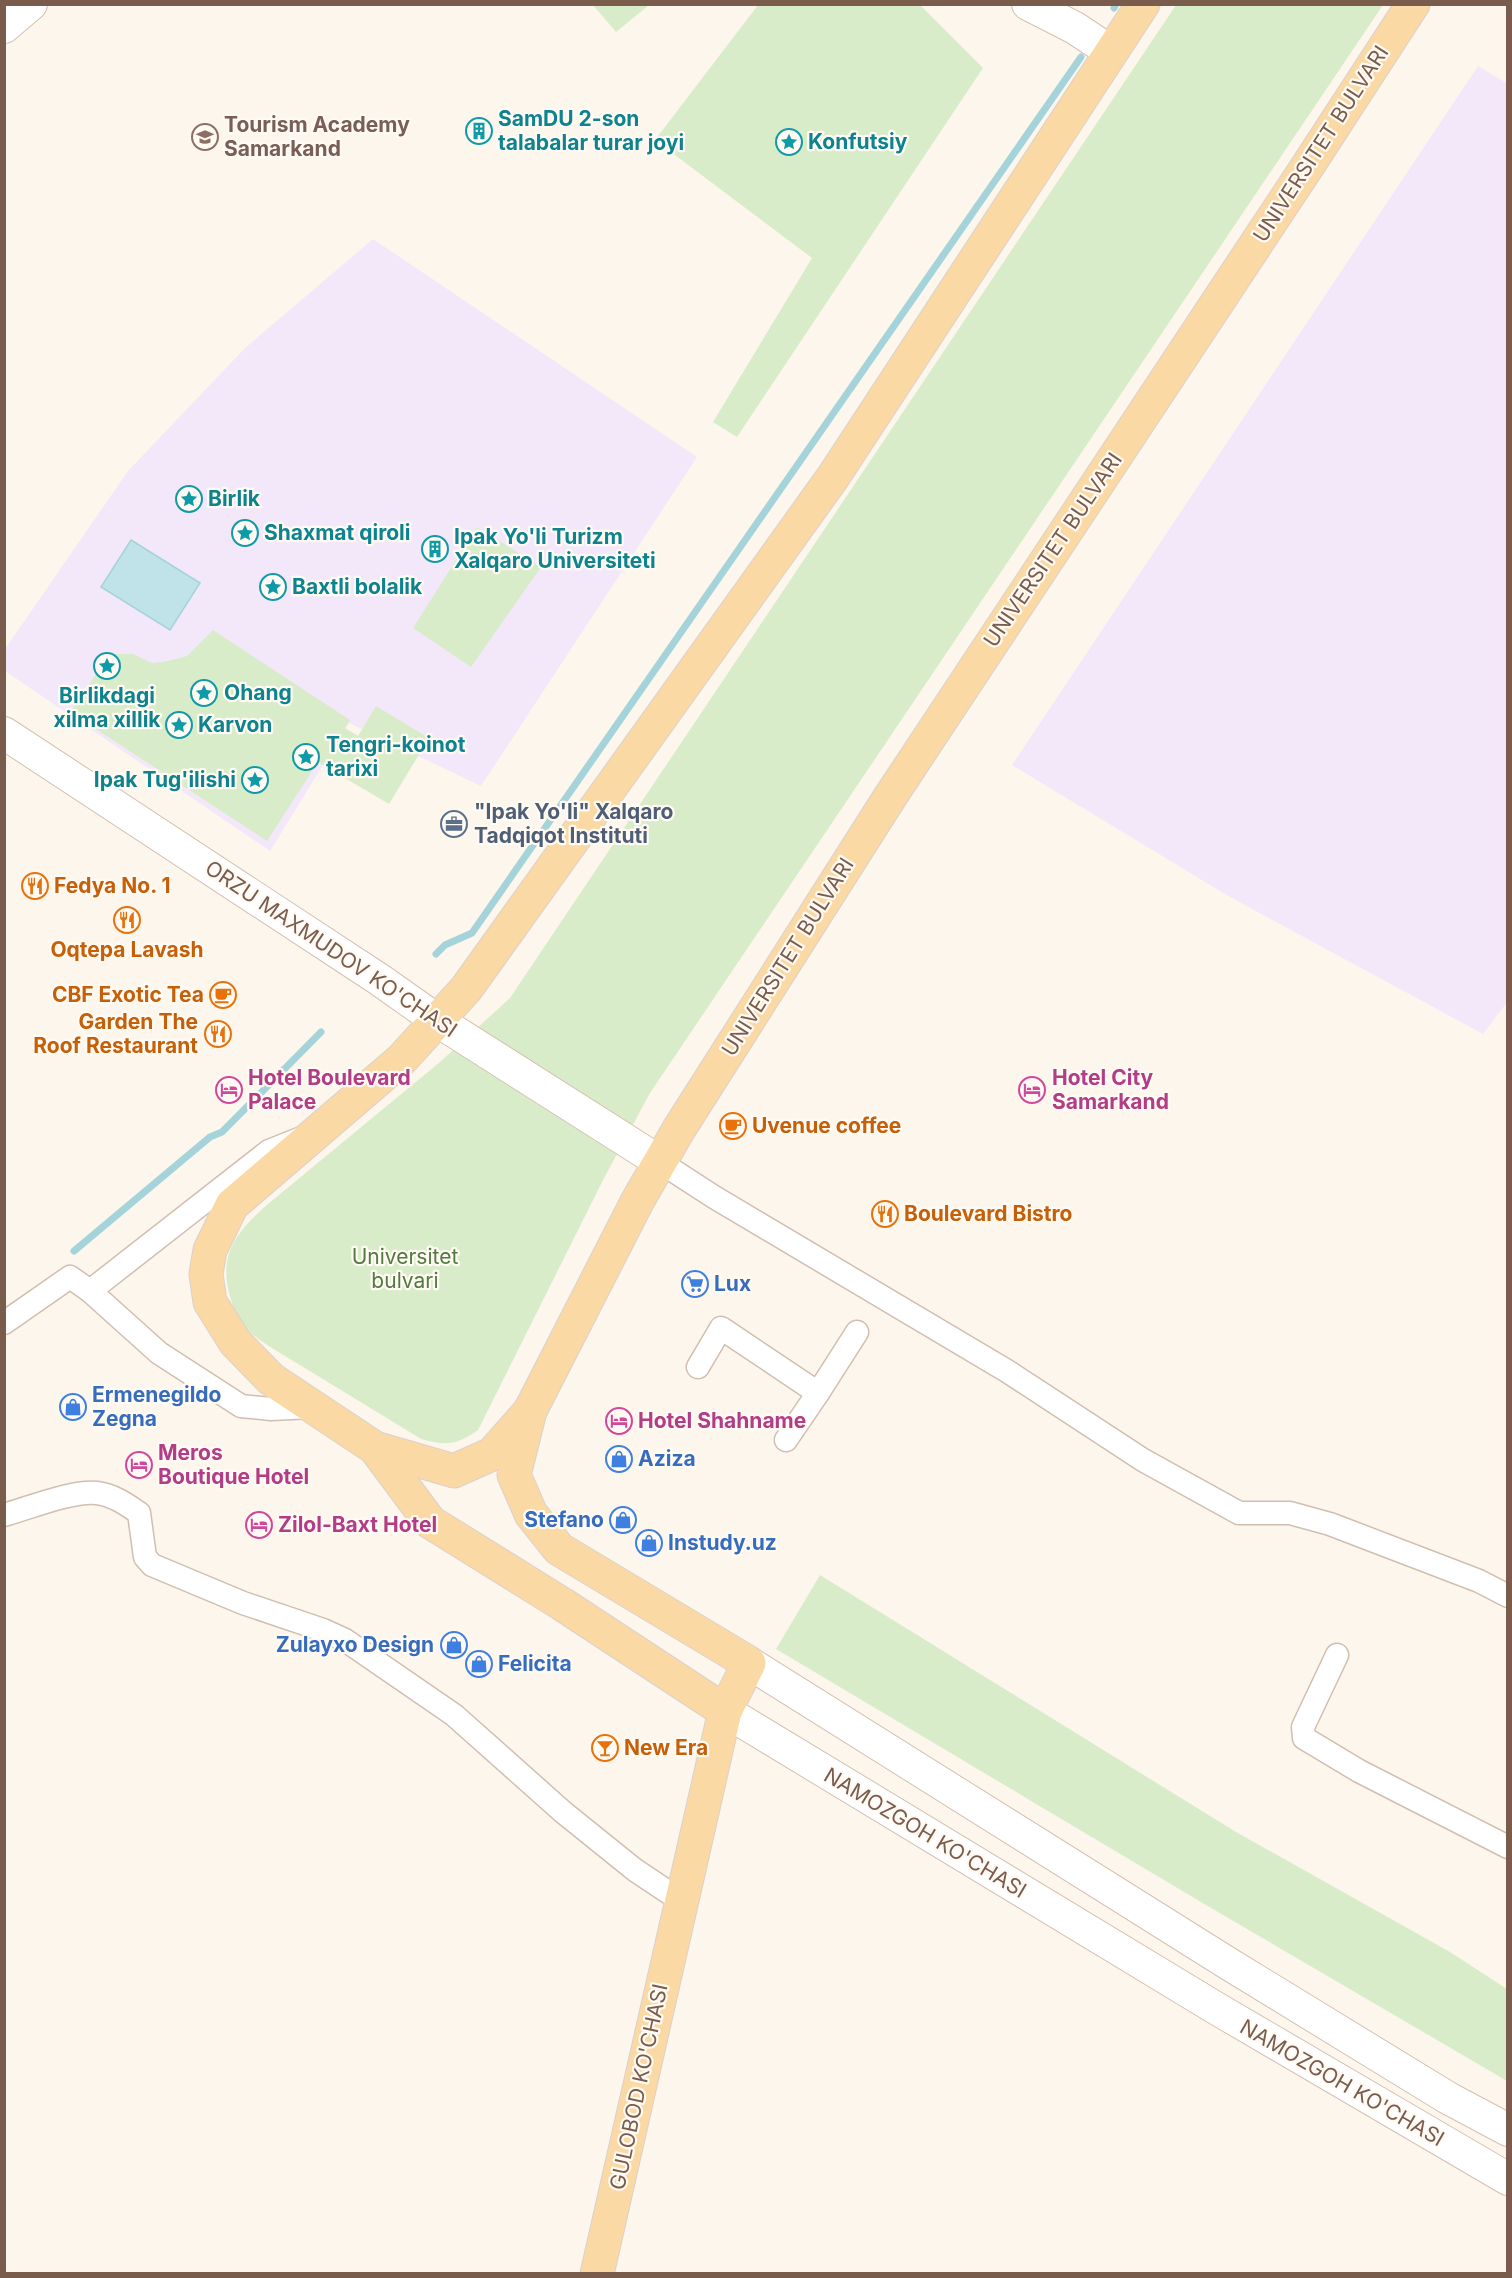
<svg xmlns="http://www.w3.org/2000/svg" width="1512" height="2278" font-family="Inter,sans-serif">
	<style>
		.education { fill: #f3e8fa }
		.green { fill: #d8ecc9 }
		.water { fill: #bfe3e8; stroke: #a5d3da; stroke-width: 1.5 }
		.lines { fill: none; stroke-linecap: round; stroke-linejoin: round }
		.stream { stroke: #a5d3da; stroke-width: 7 }
		.street-casing { stroke: #d1beb0; stroke-width: 25 }
		.secondary-casing { stroke: #d6c0b0; stroke-width: 34 }
		.primary-casing { stroke: #dad1cd; stroke-width: 35 }
		.street { stroke: #fff; stroke-width: 22 }
		.secondary { stroke: #fff; stroke-width: 32 }
		.primary { stroke: #fbd9a5; stroke-width: 33 }
		.labels { text-anchor: middle; stroke-width: 4.5; stroke-linejoin: round; paint-order: stroke }
		.culture-label { font-size: 21px; font-weight: bold; fill: #0d838f; stroke: #fffaf3; text-anchor: start }
		.education-label { font-size: 21px; font-weight: bold; fill: #785e54; stroke: #fffaf3; text-anchor: start }
		.street-label { font-size: 21px; fill: #7a5c4d; stroke: #fffaf3 }
		.service-label { font-size: 21px; font-weight: bold; fill: #4e5e75; stroke: #fffaf3; text-anchor: start }
		.food-label { font-size: 21px; font-weight: bold; fill: #c56008; stroke: #fffaf3; text-anchor: start }
		.hotel-label { font-size: 21px; font-weight: bold; fill: #b23c85; stroke: #fffaf3; text-anchor: start }
		.park-label { font-size: 21px; fill: #537a41; stroke: #fffaf3 }
		.shop-label { font-size: 21px; font-weight: bold; fill: #366cbe; stroke: #fffaf3; text-anchor: start }
	</style>
	<rect width="100%" height="100%" fill="#fdf6ec"/>
	<!-- education -->
	<g class="education">
		<path d="M1478 66 1508 84V1001L1483 1034 1230 897 1012 765Z"/>
		<path d="M373 239 697 457 481 786 349 723 270 851 5 671V649L128 471 245 348Z"/>
	</g>
	<!-- green -->
	<g class="green">
		<path d="M593 5H649L616 32Z"/>
		<path d="M758 5H920L983 68 737 437 713 422 812 258 655 140Z"/>
		<path d="M1176 5H1383L650 1093 603 1180 478 1430C457 1445 446 1446 421 1439 381 1414 340 1390 300 1365 285 1356 250 1336 241 1323 235 1315 232 1303 229 1293 219 1251 239 1230 268 1204L440 1062 510 998Z"/>
		<path d="M477 527 541 567 471 667 413 628Z"/>
		<path d="M213 630 350 720 345 728 358 736 376 706 429 738 389 804 318 762 267 841 70 712 110 654H133L152 663 163 662 187 656Z"/>
		<path d="M820 1575 1236 1832 1450 1952 1507 1989V2081L1206 1905 776 1649Z"/>
	</g>
	<!-- water -->
	<path class="water" d="M131 540 200 583 170 630 101 587Z"/>
	<g class="lines">
		<!-- stream -->
		<g class="stream">
			<path d="M1114 8 1116 4"/>
			<path d="M436 954 445 945 472 933 1081 57"/>
			<path d="M74 1251 210 1137 222 1132 321 1032"/>
		</g>
		<defs>
			<g id="street">
				<path d="M660 1162 714 1197 1007 1371 1143 1460 1239 1513H1290L1330 1524 1479 1581 1508 1596"/>
				<path d="M90 1291 269 1151 299 1139"/>
				<path d="M4 1323 70 1277 90 1291 159 1353 241 1406 271 1409 312 1407"/>
				<path d="M698 1367 721 1328 818 1393 857 1332"/>
				<path d="M786 1440 818 1393"/>
				<path d="M4 1515C29 1508 73 1490 97 1493 113 1495 126 1504 139 1513L145 1557 152 1565 243 1603 323 1630 345 1640 454 1715 563 1812 635 1870 680 1900"/>
				<path d="M1337 1655 1303 1727 1304 1738 1359 1771 1508 1847"/>
			</g>
			<g id="secondary">
				<path d="M1028 4 1075 28 1111 52"/>
				<path d="M4 27 31 4"/>
				<path d="M4 733 380 980 438 1021 660 1162"/>
				<path d="M749 1663 1229 1964 1448 2098 1508 2130"/>
				<path d="M725 1711 1219 2010 1508 2179"/>
			</g>
			<g id="primary">
				<path d="M1143 4 833 477 466 989 401 1060 232 1205 210 1250 206 1274 210 1302 235 1342 271 1379 375 1448 454 1471 492 1454 530 1411 638 1200 679 1129 890 797 1307 167 1413 4"/>
				<path d="M529 1415 514 1475 531 1514 559 1549 749 1663 725 1711 597 2274"/>
				<path d="M375 1448 430 1522 562 1604 725 1711"/>
			</g>
		</defs>
		<!-- street casing -->
		<use href="#street" class="street-casing"/>
		<!-- secondary casing -->
		<use href="#secondary" class="secondary-casing"/>
		<!-- primary casing -->
		<use href="#primary" class="primary-casing"/>
		<!-- street -->
		<use href="#street" class="street"/>
		<!-- secondary -->
		<use href="#secondary" class="secondary"/>
		<!-- primary -->
		<use href="#primary" class="primary"/>
	</g>
	<!-- icons -->
	<defs>
		<symbol id="building-ring" viewBox="-11 -11 22 22"><circle r="9.5" fill="#fffaf3" stroke="#0f9aa8" stroke-width="1.5"/><path d="M-4-6H4V6H1V3H-1V6H-4ZM-2.5-4.3h1.7v1.8h-1.7ZM.8-4.3h1.7v1.8H.8ZM-2.5-1h1.7V.8h-1.7ZM.8-1h1.7V.8H.8Z" fill="#0f9aa8"/></symbol>
		<symbol id="university-ring" viewBox="-11 -11 22 22"><circle r="9.5" fill="#fffaf3" stroke="#8d6e63" stroke-width="1.5"/><path d="M0-5L7-2L0 1L-7-2ZM-4 1L0 2.5L4 1V4Q0 6-4 4Z" fill="#8d6e63"/></symbol>
		<symbol id="sight-ring" viewBox="-11 -11 22 22"><circle r="9.5" fill="#fffaf3" stroke="#0f9aa8" stroke-width="1.5"/><path d="M0-6L1.8-2.2L6-1.7L2.9 1.2L3.7 5.4L0 3.3L-3.7 5.4L-2.9 1.2L-6-1.7L-1.8-2.2Z" fill="#0f9aa8"/></symbol>
		<symbol id="office-ring" viewBox="-11 -11 22 22"><circle r="9.5" fill="#fffaf3" stroke="#5c6f8a" stroke-width="1.5"/><path d="M-6-3h4V-5.5h4V-3h4V5H-6ZM-1-4.5V-3h2v-1.5ZM-6 0V1H6V0Z" fill="#5c6f8a"/></symbol>
		<symbol id="restaurant-ring" viewBox="-11 -11 22 22"><circle r="9.5" fill="#fffaf3" stroke="#e8710a" stroke-width="1.5"/><path d="M-5-6h1v4h1v-4h1v4h1v-4h1v5L-1.5 .5V6h-2V.5L-5-1ZM5-6V6H3V1.5H1.5Q1.5-4 5-6Z" fill="#e8710a"/></symbol>
		<symbol id="cafe-ring" viewBox="-11 -11 22 22"><circle r="9.5" fill="#fffaf3" stroke="#e8710a" stroke-width="1.5"/><path d="M-5.5-4.5H6V0H3Q3 3.5 0 3.5H-2.5Q-5.5 3.5-5.5 0ZM3-3.2v2h1.7v-2ZM-6 4.5H4V6H-6Z" fill="#e8710a"/></symbol>
		<symbol id="hotel-ring" viewBox="-11 -11 22 22"><circle r="9.5" fill="#fffaf3" stroke="#d1479c" stroke-width="1.5"/><path d="M-6-4.5h1.5V1H6V5H4.5V3h-9V5H-6ZM-4 0a1.8 1.8 0 1 1 3.6 0ZM.5 0V-2.5h3Q6-2.5 6 0Z" fill="#d1479c"/></symbol>
		<symbol id="supermarket-ring" viewBox="-11 -11 22 22"><circle r="9.5" fill="#fffaf3" stroke="#3f7fe0" stroke-width="1.5"/><path d="M-6-5.5h2.5l.6 2H6L4.5 2H-2.5L-4.4-4H-6ZM-1.5 3.2a1.3 1.3 0 1 0 .1 0ZM3 3.2a1.3 1.3 0 1 0 .1 0Z" fill="#3f7fe0"/></symbol>
		<symbol id="shop-ring" viewBox="-11 -11 22 22"><circle r="9.5" fill="#fffaf3" stroke="#3f7fe0" stroke-width="1.5"/><path d="M-5-2.5h2.3a2.7 3.5 0 0 1 5.4 0H5L5.5 6h-11ZM-1.5-2.5h3a1.5 2.3 0 0 0-3 0Z" fill="#3f7fe0"/></symbol>
		<symbol id="bar-ring" viewBox="-11 -11 22 22"><circle r="9.5" fill="#fffaf3" stroke="#e8710a" stroke-width="1.5"/><path d="M-6-5H6L.8 .8V4.5H3.5V6h-7V4.5H-.8V.8Z" fill="#e8710a"/></symbol>
	</defs>
	<g fill-rule="evenodd">
		<use href="#building-ring" x="464" y="116" width="30" height="30"/>
		<use href="#university-ring" x="190" y="122" width="30" height="30"/>
		<use href="#sight-ring" x="774" y="127" width="30" height="30"/>
		<use href="#sight-ring" x="174" y="484" width="30" height="30"/>
		<use href="#sight-ring" x="230" y="518" width="30" height="30"/>
		<use href="#building-ring" x="420" y="534" width="30" height="30"/>
		<use href="#sight-ring" x="258" y="572" width="30" height="30"/>
		<use href="#sight-ring" x="92" y="651" width="30" height="30"/>
		<use href="#sight-ring" x="189" y="678" width="30" height="30"/>
		<use href="#sight-ring" x="164" y="710" width="30" height="30"/>
		<use href="#sight-ring" x="291" y="742" width="30" height="30"/>
		<use href="#sight-ring" x="240" y="765" width="30" height="30"/>
		<use href="#office-ring" x="439" y="809" width="30" height="30"/>
		<use href="#restaurant-ring" x="20" y="871" width="30" height="30"/>
		<use href="#restaurant-ring" x="112" y="905" width="30" height="30"/>
		<use href="#cafe-ring" x="208" y="980" width="30" height="30"/>
		<use href="#restaurant-ring" x="203" y="1019" width="30" height="30"/>
		<use href="#hotel-ring" x="214" y="1075" width="30" height="30"/>
		<use href="#hotel-ring" x="1017" y="1075" width="30" height="30"/>
		<use href="#cafe-ring" x="718" y="1111" width="30" height="30"/>
		<use href="#restaurant-ring" x="870" y="1199" width="30" height="30"/>
		<use href="#supermarket-ring" x="680" y="1269" width="30" height="30"/>
		<use href="#shop-ring" x="58" y="1392" width="30" height="30"/>
		<use href="#hotel-ring" x="604" y="1406" width="30" height="30"/>
		<use href="#shop-ring" x="604" y="1444" width="30" height="30"/>
		<use href="#hotel-ring" x="124" y="1450" width="30" height="30"/>
		<use href="#shop-ring" x="608" y="1505" width="30" height="30"/>
		<use href="#hotel-ring" x="244" y="1510" width="30" height="30"/>
		<use href="#shop-ring" x="634" y="1528" width="30" height="30"/>
		<use href="#shop-ring" x="439" y="1630" width="30" height="30"/>
		<use href="#shop-ring" x="464" y="1649" width="30" height="30"/>
		<use href="#bar-ring" x="590" y="1733" width="30" height="30"/>
	</g>
	<g class="labels">
		<!-- culture labels -->
		<g class="culture-label">
			<text x="498" y="126">SamDU 2-son<tspan x="498" dy="24">talabalar turar joyi</tspan></text>
			<text x="808" y="149">Konfutsiy</text>
			<text x="208" y="506">Birlik</text>
			<text x="264" y="540">Shaxmat qiroli</text>
			<text x="454" y="544">Ipak Yo'li Turizm<tspan x="454" dy="24">Xalqaro Universiteti</tspan></text>
			<text x="292" y="594">Baxtli bolalik</text>
			<text x="224" y="700">Ohang</text>
			<text x="107" y="703" text-anchor="middle">Birlikdagi<tspan x="107" dy="24">xilma xillik</tspan></text>
			<text x="198" y="732">Karvon</text>
			<text x="326" y="752">Tengri-koinot<tspan x="326" dy="24">tarixi</tspan></text>
			<text x="236" y="787" text-anchor="end">Ipak Tug'ilishi</text>
		</g>
		<!-- education labels -->
		<g class="education-label">
			<text x="224" y="132">Tourism Academy<tspan x="224" dy="24">Samarkand</tspan></text>
		</g>
		<!-- street labels -->
		<g class="street-label">
			<text transform="translate(1321 144) rotate(-57)" y="7">UNIVERSITET BULVARI</text>
			<text transform="translate(1053 550) rotate(-56)" y="7">UNIVERSITET BULVARI</text>
			<text transform="translate(331 949) rotate(34)" y="7">ORZU MAXMUDOV KO'CHASI</text>
			<text transform="translate(788 957) rotate(-58)" y="7">UNIVERSITET BULVARI</text>
			<text transform="translate(925 1833) rotate(31)" y="7">NAMOZGOH KO'CHASI</text>
			<text transform="translate(1342 2083) rotate(30)" y="7">NAMOZGOH KO'CHASI</text>
			<text transform="translate(639 2087) rotate(-78)" y="7">GULOBOD KO'CHASI</text>
		</g>
		<!-- service labels -->
		<g class="service-label">
			<text x="474" y="819">"Ipak Yo'li" Xalqaro<tspan x="474" dy="24">Tadqiqot Instituti</tspan></text>
		</g>
		<!-- food labels -->
		<g class="food-label">
			<text x="54" y="893">Fedya No. 1</text>
			<text x="127" y="957" text-anchor="middle">Oqtepa Lavash</text>
			<text x="204" y="1002" text-anchor="end">CBF Exotic Tea</text>
			<text x="198" y="1029" text-anchor="end">Garden The<tspan x="198" dy="24">Roof Restaurant</tspan></text>
			<text x="752" y="1133">Uvenue coffee</text>
			<text x="904" y="1221">Boulevard Bistro</text>
			<text x="624" y="1755">New Era</text>
		</g>
		<!-- hotel labels -->
		<g class="hotel-label">
			<text x="248" y="1085">Hotel Boulevard<tspan x="248" dy="24">Palace</tspan></text>
			<text x="1052" y="1085">Hotel City<tspan x="1052" dy="24">Samarkand</tspan></text>
			<text x="638" y="1428">Hotel Shahname</text>
			<text x="158" y="1460">Meros<tspan x="158" dy="24">Boutique Hotel</tspan></text>
			<text x="278" y="1532">Zilol-Baxt Hotel</text>
		</g>
		<!-- park labels -->
		<g class="park-label">
			<text x="405" y="1264">Universitet<tspan x="405" dy="24">bulvari</tspan></text>
		</g>
		<!-- shop labels -->
		<g class="shop-label">
			<text x="714" y="1291">Lux</text>
			<text x="92" y="1402">Ermenegildo<tspan x="92" dy="24">Zegna</tspan></text>
			<text x="638" y="1466">Aziza</text>
			<text x="604" y="1527" text-anchor="end">Stefano</text>
			<text x="668" y="1550">Instudy.uz</text>
			<text x="434" y="1652" text-anchor="end">Zulayxo Design</text>
			<text x="498" y="1671">Felicita</text>
		</g>
	</g>
	<!-- border -->
	<rect width="1512" height="2278" fill="none" stroke="#7a5c4d" stroke-width="12"/>
</svg>
